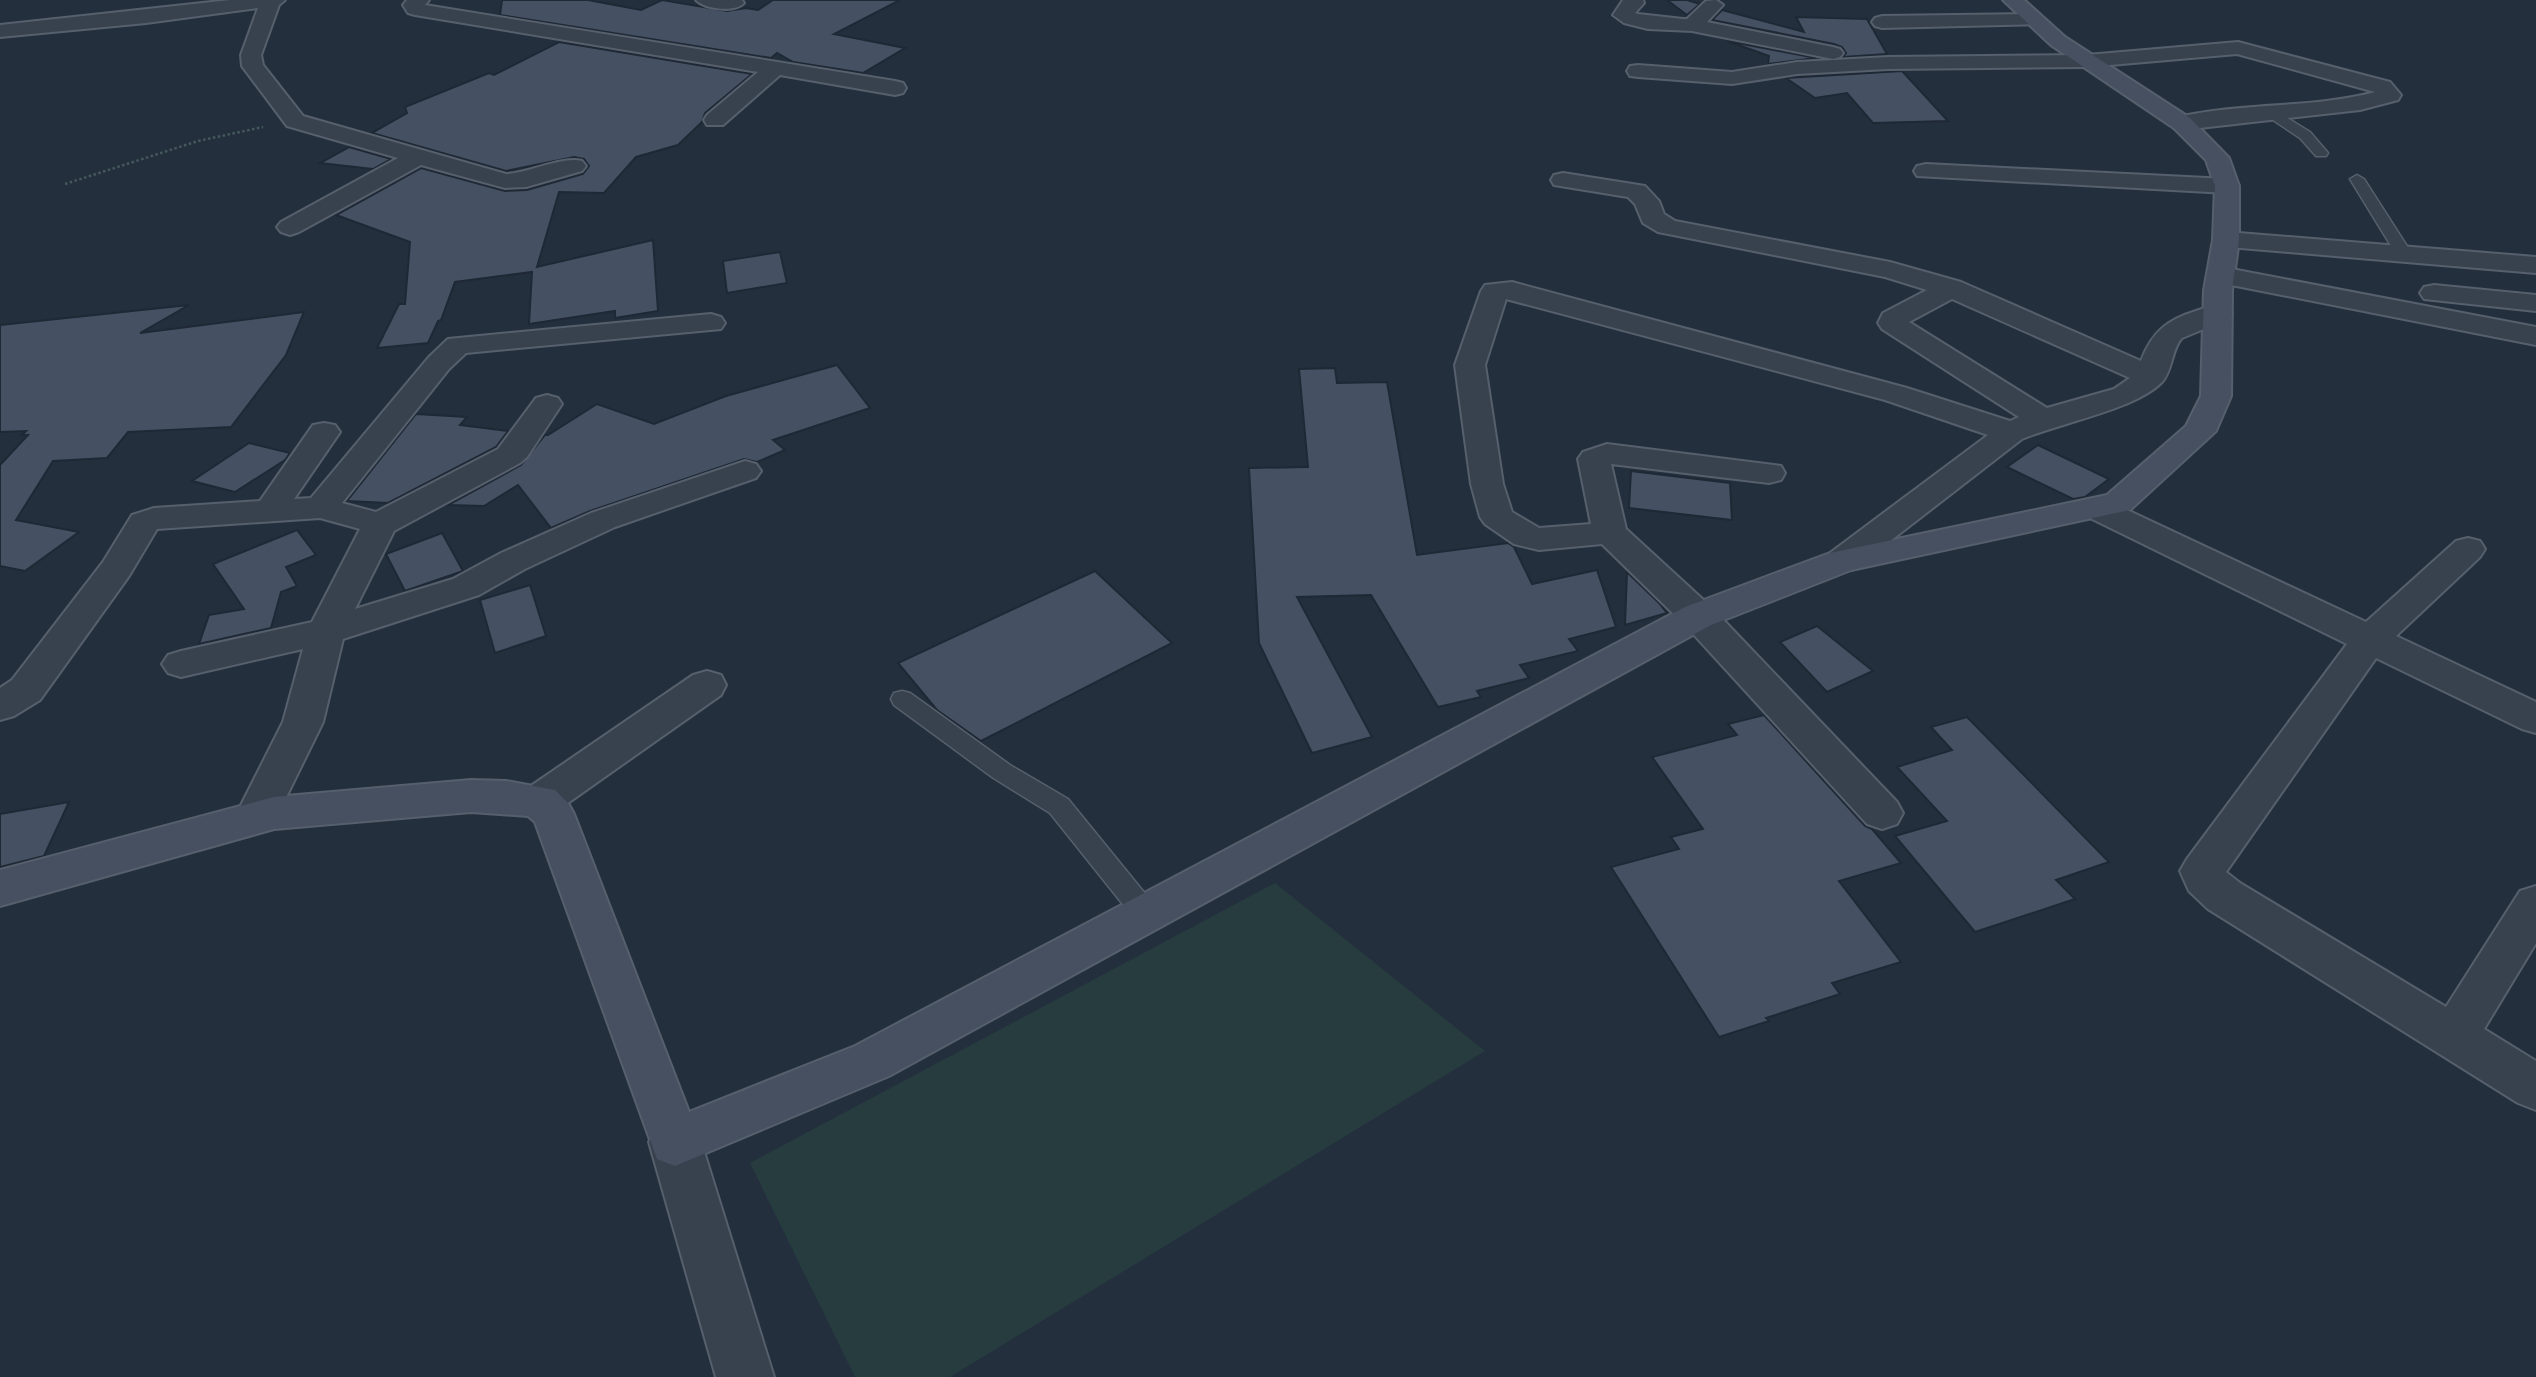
<svg xmlns="http://www.w3.org/2000/svg" width="2536" height="1377" font-family="'Fira Sans Condensed',sans-serif">
	<style>
		.green { fill: #263c3f }
		.building { fill: #455162; stroke: #1f2835; stroke-width: 2 }
		.lines { fill: none; stroke-linecap: round; stroke-linejoin: round }
		.lane-casing { stroke: #565f6c; stroke-width: 3 }
		.street-casing { stroke: #565f6c; stroke-width: 4 }
		.secondary-casing { stroke: #565f6c; stroke-width: 4 }
		.path { stroke: #44595c; stroke-width: 2.5; stroke-dasharray: 2.5 2.5; stroke-linecap: butt }
		.lane { fill: #38414e; fill-rule: evenodd }
		.street { fill: #38414e; fill-rule: evenodd }
		.secondary { fill: #465061; fill-rule: evenodd }
	</style>
	<rect width="100%" height="100%" fill="#242f3e"/>
	<!-- green -->
	<path class="green" d="M1275 883 1485 1051 950 1377H855L750 1163Z"/>
	<!-- building -->
	<g class="building">
		<path d="M502 0H588L641 10 662 0 727 11 746 8 758 10 773 0H900L834 34 905 48 863 73 793 62 777 53 771 58 500 15Z"/>
		<path d="M1667 0H1687L1700 4 1687 15Z"/>
		<path d="M1722 10 1804 32 1796 17 1867 19 1887 54 1843 57 1846 53 1842 47 1834 44 1712 20Z"/>
		<path d="M1727 41 1816 58 1768 64 1769 56Z"/>
		<path d="M559 42 752 74 705 113 702 122 678 145 636 157 604 193 559 192 537 267 653 240 658 311 615 318V311L529 324 532 272 455 282 441 320 438 321 428 343 377 348 399 304H405L410 242 336 215 421 168 505 191 527 190 583 174 589 166 584 159 574 157 506 171 372 133 407 113 405 107 489 73 494 75Z"/>
		<path d="M1902 71 1948 121 1873 123 1847 93 1815 98 1786 78Z"/>
		<path d="M349 147 391 159 373 169 320 163Z"/>
		<path d="M780 252 787 283 727 293 723 261Z"/>
		<path d="M189 305 140 333 304 312 286 355 231 427 128 432 107 458 53 461 16 520 79 532 25 571 0 566V465L28 435H22L26 431 0 432V325Z"/>
		<path d="M837 365 870 408 773 440 785 450 757 462 744 459 590 511 551 528 518 485 484 506 448 505 521 465 545 435H548L597 404 654 424 726 396Z"/>
		<path d="M1335 368 1337 383 1387 382 1417 555 1508 543 1514 547 1532 584 1597 570 1616 627 1569 639 1578 651 1520 665 1529 678 1477 691 1481 697 1438 707 1371 595 1297 597 1372 737 1312 753 1259 643 1249 468 1308 467 1299 369Z"/>
		<path d="M416 414 467 417 460 425 508 431 496 447 388 503 347 501Z"/>
		<path d="M249 443 290 453 285 460 235 492 192 481Z"/>
		<path d="M2038 445 2109 479 2085 497 2073 499 2007 467Z"/>
		<path d="M1631 471 1730 483 1732 520 1629 508Z"/>
		<path d="M297 530 316 555 286 567 297 586 281 592 271 628 199 644 209 615 244 609 213 564Z"/>
		<path d="M442 533 463 571 405 591 386 554Z"/>
		<path d="M1095 571 1172 643 981 741 937 710 898 663Z"/>
		<path d="M1627 572 1659 603 1667 613 1625 625Z"/>
		<path d="M530 585 546 636 495 653 480 600Z"/>
		<path d="M1817 626 1873 671 1827 692 1780 642Z"/>
		<path d="M1764 715 1865 826 1872 829 1901 863 1839 881 1901 962 1832 983 1840 994 1766 1018 1769 1021 1719 1037 1611 867 1679 849 1671 837 1703 829 1652 757 1737 735 1728 724Z"/>
		<path d="M1967 717 2109 862 2056 880 2075 899 1975 932 1895 836 1947 821 1897 767 1952 750 1931 727Z"/>
		<path d="M69 802 44 856 0 867V814Z"/>
	</g>
	<g class="lines">
		<defs>
			<g id="lane">
				<path d="M2269 107 2310 132 2328 153 2326 156H2316L2300 138 2264 114V108Z"/>
				<path d="M2357 175 2364 179 2412 254 2410 257H2398L2396 254 2350 179Z"/>
				<path d="M902 691 910 693 1010 765 1068 799 1155 906 1159 914 1155 922 1146 925 1137 922 1050 813 992 777 894 705 891 699 894 693Z"/>
			</g>
			<g id="street">
				<path d="M230 0H285L279 5 261 55 263 65 303 116 506 174C529 173 562 156 582 161L586 166 582 171 526 187 505 188 421 165 299 232 290 235 281 232 277 227 281 222 398 158 287 126 242 66 241 55 258 8 146 23 0 37V25Z"/>
				<path d="M407 0H429L425 5 895 81 903 83 906 88 903 93 895 95 780 75 723 125H707L704 120 707 115 758 72 415 15 408 13 403 5Z"/>
				<path d="M696 0H742L744 3C735 13 705 9 696 0Z"/>
				<path d="M1623 0H1643L1644 3 1635 13 1638 14 1683 19H1687L1706 1 1716 0 1723 5 1707 22 1833 47 1840 49 1843 53 1840 57 1833 59 1692 31 1648 29 1624 23 1613 15Z"/>
				<path d="M2032 14 2039 16 2042 20 2039 24 1882 28 1875 26 1872 22 1875 18 1882 16Z"/>
				<path d="M2238 42 2390 82 2401 95 2398 100 2360 110 2182 130 2174 128 2171 123 2174 118C2239 102 2312 109 2375 92L2237 54 2087 67 1888 69 1797 74 1732 84 1638 77 1630 76 1627 71 1630 66 1638 65 1732 72 1797 62 1888 57 2087 55Z"/>
				<path d="M1926 164 2227 179 2236 181 2239 186 2236 191 2227 193 1917 176 1914 171 1917 166Z"/>
				<path d="M1563 173 1645 186 1659 201 1664 214 1675 221 1890 262 1961 282 2141 361C2152 332 2167 320 2196 311 2207 307 2216 304 2228 307L2232 313 2228 319 2182 338C2171 350 2173 370 2162 382 2136 409 2060 423 2022 439L1854 569 1842 572 1830 569 1825 561 1830 553 1988 435 1885 400 1506 299 1485 365 1503 484 1512 512 1539 528 1591 524 1578 459 1583 452 1607 444 1781 466 1785 473 1781 480 1769 483 1611 464 1626 529 1711 607 1897 802 1903 813 1897 824 1882 829 1867 824 1685 625 1602 544 1539 550 1514 544 1485 524 1480 517 1471 484 1455 365 1481 291 1485 285 1512 282 1907 388 2010 421 2019 417 1882 329 1878 323 1883 313 1927 290 1885 277 1658 232 1643 223 1635 204 1628 197 1554 185 1551 180 1554 175ZM1952 299 2130 378 2114 389 2047 408 1909 322Z"/>
				<path d="M2226 232 2536 257V273L2217 246 2213 240 2217 234Z"/>
				<path d="M2221 267 2536 327V345L2211 281 2207 275 2211 269Z"/>
				<path d="M2434 285 2536 295V311L2424 299 2420 293 2424 287Z"/>
				<path d="M711 314 721 317 725 323 721 329 466 353 449 369 342 503 376 512 498 449 536 398 547 395 558 398 562 404 527 457 520 463 394 531 355 609 453 579 501 553 591 513 745 461 756 464 761 471 756 478 615 527 525 569 479 595 343 639 323 722 271 828 256 833 241 828 235 817 283 722 303 649 181 677 168 673 162 664 168 655 181 651 312 622 360 529 320 518 157 529 129 576 40 700 14 716 0 720V688L12 680 103 562 132 515 154 508 260 501 313 425 324 423 335 425 340 432 294 499 311 498 429 357 448 339Z"/>
				<path d="M2098 499 2110 502 2366 622 2456 541 2468 538 2480 541 2485 549 2480 557 2396 636 2536 702V733L2522 729 2376 658 2226 872 2240 883 2446 1007 2520 891 2536 886V943L2484 1029 2536 1061V1110L2518 1103 2208 909 2189 891 2180 871 2187 859 2347 644 2086 516 2081 509 2086 502Z"/>
				<path d="M707 671 721 675 726 685 721 695 555 812 540 817 525 812 519 801 525 790 693 675Z"/>
				<path d="M675 1118 693 1125 701 1142 774 1377H716L649 1142 657 1125Z"/>
			</g>
			<path id="secondary" d="M2003 0H2024L2065 37 2190 118 2229 158 2239 186V240L2232 290 2231 396 2216 431 2130 510 1851 570 1711 625 889 1076 675 1166 657 1159 535 822 528 816 471 812 274 829 0 906V870L274 797 471 780 506 781 555 790 568 803 574 814 689 1112 855 1046 1685 607 1830 553 2107 495 2186 426 2201 396 2204 290 2213 240 2215 186 2206 160 2174 128 2051 45Z"/>
		</defs>
		<!-- lane casing -->
		<use href="#lane" class="lane-casing"/>
		<!-- street casing -->
		<use href="#street" class="street-casing"/>
		<!-- secondary casing -->
		<use href="#secondary" class="secondary-casing"/>
		<!-- path -->
		<path class="path" d="M65 184 198 141 263 127"/>
		<!-- lane -->
		<use href="#lane" class="lane"/>
		<!-- street -->
		<use href="#street" class="street"/>
		<!-- secondary -->
		<use href="#secondary" class="secondary"/>
	</g>
</svg>
